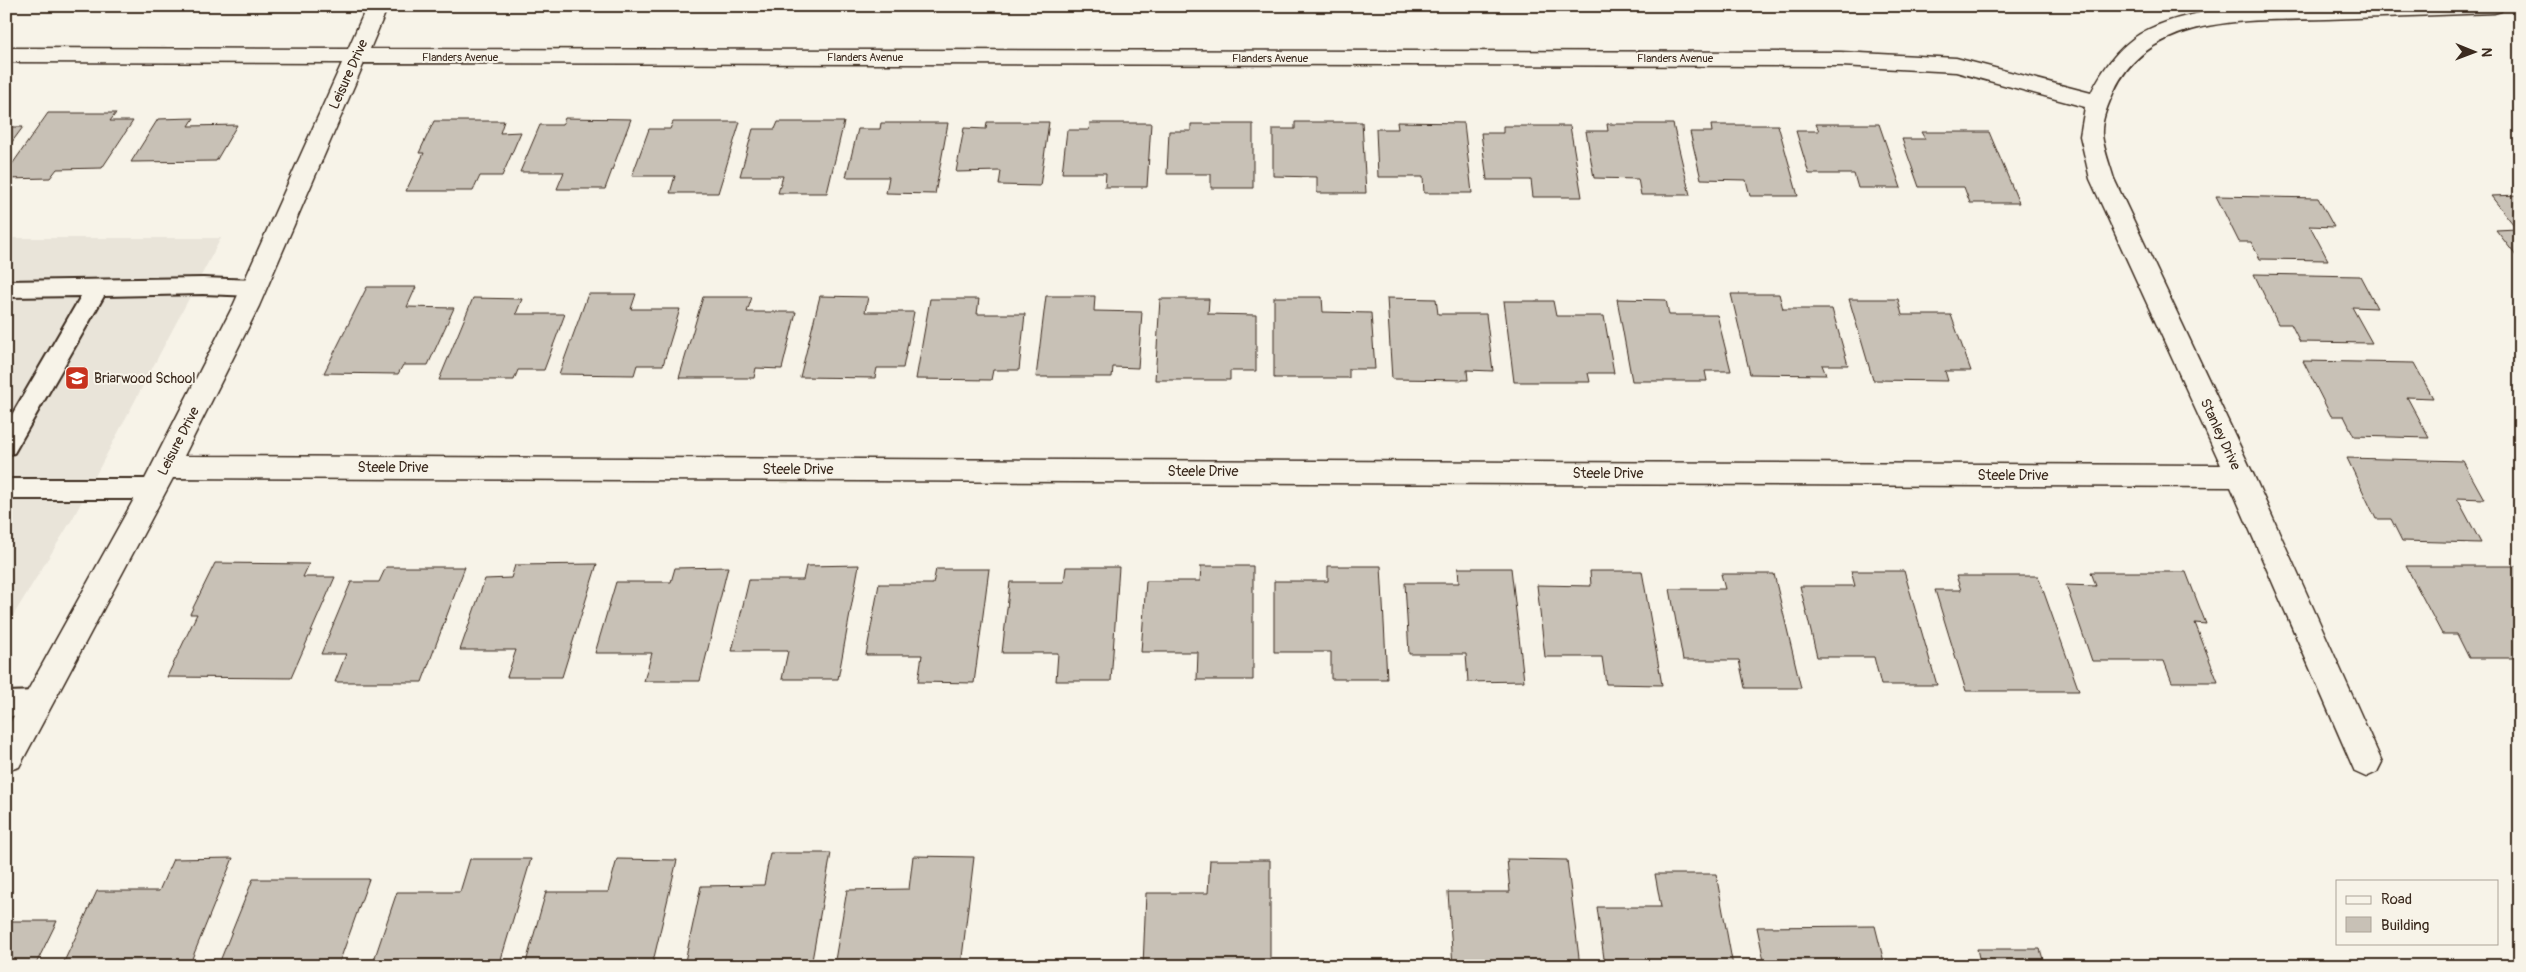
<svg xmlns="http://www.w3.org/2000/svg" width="2526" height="972" font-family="Pangolin,sans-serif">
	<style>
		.built { fill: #e9e4d9 }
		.building { fill: #c8c1b6; stroke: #3b2a1e }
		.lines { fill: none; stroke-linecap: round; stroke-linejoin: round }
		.service-casing { stroke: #3b2a1e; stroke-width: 4 }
		.minor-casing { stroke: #3b2a1e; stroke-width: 3 }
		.service { fill: #f7f3e8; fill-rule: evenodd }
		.minor { fill: #f7f3e8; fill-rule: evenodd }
		.labels { text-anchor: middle; stroke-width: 4; stroke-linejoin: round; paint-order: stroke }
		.far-street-label { font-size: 11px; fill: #3b2a1e; stroke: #f7f3e8 }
		.street-label { font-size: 14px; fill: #3b2a1e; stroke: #f7f3e8 }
		.poi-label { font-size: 14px; fill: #3b2a1e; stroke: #f7f3e8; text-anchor: start }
	</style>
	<rect width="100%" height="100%" fill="#f7f3e8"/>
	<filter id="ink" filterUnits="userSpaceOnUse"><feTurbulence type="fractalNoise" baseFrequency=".02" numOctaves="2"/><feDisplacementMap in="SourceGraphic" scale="10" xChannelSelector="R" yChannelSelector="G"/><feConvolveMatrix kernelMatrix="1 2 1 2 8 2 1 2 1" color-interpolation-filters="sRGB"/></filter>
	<g filter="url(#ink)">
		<!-- built -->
		<path class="built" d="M6 238H221L73 518 6 627Z"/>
		<!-- building -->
		<g class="building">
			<path d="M48 113H116L110 121H133L102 168 57 169 50 178 6 179V173Z"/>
			<path d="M194 118 189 126 237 125 216 161 131 162 158 119Z"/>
			<path d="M565 118 631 119 605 189H557L564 172H520L540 125H562Z"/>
			<path d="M434 121H504L500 133 521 132 502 176H480L473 191H406L424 153H419Z"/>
			<path d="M673 122H740L718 193H670L675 176H632L649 129H670Z"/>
			<path d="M778 122H844L827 193H778L783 176H740L753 129H775Z"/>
			<path d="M987 122H1049L1040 186 999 185 1001 171 956 172 964 128 986 129Z"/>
			<path d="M1295 122H1362L1366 193H1317V177L1273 176V129H1295Z"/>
			<path d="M1397 122 1464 123 1472 193H1424L1423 177H1378L1376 129H1398Z"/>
			<path d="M881 123H948L935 194 886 193 889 177H846L858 129H880Z"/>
			<path d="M1090 123H1151L1147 187H1105L1106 173H1062L1067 130H1089Z"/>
			<path d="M1191 124H1253V188H1211V174H1167L1169 131H1191Z"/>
			<path d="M1607 124H1673L1690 195H1641L1638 179 1594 178 1586 131H1608Z"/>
			<path d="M1816 124H1879L1901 188H1858L1854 174H1809L1796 131H1819Z"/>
			<path d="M1711 125H1778L1798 196H1750L1746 180 1701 179 1690 132H1712Z"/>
			<path d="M1503 126H1570L1582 197H1533L1531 180H1487L1481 133H1503Z"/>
			<path d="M6 127H23L6 150Z"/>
			<path d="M1921 132H1989L2019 203H1970L1964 187H1919L1902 139H1925Z"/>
			<path d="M2520 195V261L2496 230 2517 229 2491 196Z"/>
			<path d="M2216 196 2318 198 2334 227 2310 226 2328 260 2260 259 2251 242H2239Z"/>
			<path d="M2254 274 2360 276 2377 308 2352 307 2372 343 2300 342 2291 324H2278Z"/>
			<path d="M367 287H416L407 307 454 308 428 365H403L398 374 324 373Z"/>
			<path d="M588 294H636L631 309H680L663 365H637L634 375 559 374Z"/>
			<path d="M1731 294H1779L1783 309H1832L1848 365H1822L1826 375 1750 374Z"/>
			<path d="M820 296 868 297 865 312H914L903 368H877L875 378 800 377Z"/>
			<path d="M1046 296H1095L1094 311 1142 312 1138 368 1113 367 1112 377H1036Z"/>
			<path d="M703 297H752L747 312H796L782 369 756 368 754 378H679Z"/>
			<path d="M1274 297H1322L1323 312 1371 313 1375 369H1349V378H1274Z"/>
			<path d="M473 298 522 299 516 314H565L544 370H518L514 380H439Z"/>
			<path d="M1387 298 1436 299 1438 314H1486L1493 371 1467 370 1468 380 1392 379Z"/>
			<path d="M930 299H979L977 314H1025L1019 370H993L991 380 916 379Z"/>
			<path d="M1160 299H1209L1208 314 1256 315V371H1230V380H1155Z"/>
			<path d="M1617 299 1666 300 1669 315H1717L1731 371H1705L1707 381H1632Z"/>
			<path d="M1849 299H1898L1902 315H1951L1971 371H1945L1948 381 1873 380Z"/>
			<path d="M1504 301H1553L1556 316H1604L1614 373H1588L1590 382H1514Z"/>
			<path d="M2303 361 2414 363 2433 398 2407 397 2429 438 2354 436 2344 416H2331Z"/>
			<path d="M2347 458 2463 461 2484 499 2457 498 2481 543 2402 541 2391 519H2376Z"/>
			<path d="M215 563 309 564 303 577H335L291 678 167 677 197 614H190Z"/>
			<path d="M597 564 562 677H507L516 650H460L485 579 511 578 515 565Z"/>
			<path d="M859 565 838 679H782L788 651H732L749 580H803L806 566Z"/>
			<path d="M1201 566H1253V680H1197L1198 652H1141L1146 581H1200Z"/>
			<path d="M1328 566H1381L1387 679H1331V652H1274V581H1328Z"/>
			<path d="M2406 566H2520V658H2469L2457 634H2442Z"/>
			<path d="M386 567H465L422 682H335L346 654H321L351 582H379Z"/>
			<path d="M728 567 700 681H644L652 653H595L616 582H671L675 568Z"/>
			<path d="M1066 567H1119L1111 681H1056L1058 653H1002L1010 582H1064Z"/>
			<path d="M1458 568H1511L1524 681 1468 682 1466 654H1409L1405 583H1459Z"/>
			<path d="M936 569H989L974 683 918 682 922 655H866L879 584H933Z"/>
			<path d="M1590 571H1642L1662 685 1606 684 1602 657H1545L1537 585 1591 586Z"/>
			<path d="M1851 571H1904L1937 685H1881L1874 657H1817L1800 586H1855Z"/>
			<path d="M2091 572H2186L2206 624 2195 623 2218 682H2172L2164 661H2092L2066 585 2096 586Z"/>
			<path d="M1721 574H1774L1801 688H1745L1739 660H1683L1670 589H1725Z"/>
			<path d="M1956 576H2038L2079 691H1966L1935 590H1961Z"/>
			<path d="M770 853H831L811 966H684L701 886 764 885Z"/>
			<path d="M913 856 974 857 961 966H834L847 890 909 889Z"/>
			<path d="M233 858 189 966H62L97 891H159L173 859Z"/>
			<path d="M470 859H531L499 966H372L397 892H460Z"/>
			<path d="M617 859 677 860 652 966H525L546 892H608Z"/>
			<path d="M1507 859 1567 860 1580 966H1453L1448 892H1510Z"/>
			<path d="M1210 860H1270V966H1143L1146 893H1208Z"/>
			<path d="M1655 874H1716L1733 966H1605L1597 907H1661Z"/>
			<path d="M253 879H369L338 966H218Z"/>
			<path d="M6 921H57L35 966H6Z"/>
			<path d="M1875 926 1885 966H1765L1757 927Z"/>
			<path d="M1977 949H2040L2045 966H1981Z"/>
		</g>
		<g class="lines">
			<defs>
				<g id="service">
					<path d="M203 278 254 280 262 282 265 288 262 294 254 296 203 294 104 296 14 453 6 455V425L81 296 6 297V281Z"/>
					<path d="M6 479H154L162 482 166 489 162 496 154 499H6Z"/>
					<path d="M38 691 47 695 51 703 47 711 38 715 6 716V692Z"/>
				</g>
				<path id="minor" d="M367 6H388L370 49 1841 52 1956 58 2091 93C2103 68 2122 42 2149 29 2208 2 2281 6 2344 6 2398 6 2451 6 2504 6L2501 11 2494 13C2438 15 2383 17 2327 19 2255 21 2150 12 2114 91 2108 105 2101 120 2102 135 2104 150 2110 165 2114 179L2254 476 2382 762 2377 772 2366 777 2355 772 2231 487 173 478 19 767 6 771V730L144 481 233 306 342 63 6 62V48L348 49ZM364 63 1841 66 1956 72 2085 107 2080 136 2090 179 2221 465 184 456 259 306Z"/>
			</defs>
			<!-- service casing -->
			<use href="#service" class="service-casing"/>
			<!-- minor casing -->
			<use href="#minor" class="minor-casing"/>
			<!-- service -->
			<use href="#service" class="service"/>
			<!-- minor -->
			<use href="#minor" class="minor"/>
		</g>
	</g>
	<!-- icons -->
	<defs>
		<symbol id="school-square" viewBox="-11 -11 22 22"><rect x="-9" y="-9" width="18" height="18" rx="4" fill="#c8321e" stroke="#f7f3e8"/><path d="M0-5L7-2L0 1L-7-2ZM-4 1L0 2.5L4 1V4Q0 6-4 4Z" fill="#fff"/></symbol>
	</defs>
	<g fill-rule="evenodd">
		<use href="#school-square" x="63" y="364" width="28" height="28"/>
	</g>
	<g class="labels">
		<!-- far-street labels -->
		<g class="far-street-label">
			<text x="460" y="61">Flanders Avenue</text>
			<text x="865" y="61">Flanders Avenue</text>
			<text x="1270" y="62">Flanders Avenue</text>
			<text x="1675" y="62">Flanders Avenue</text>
		</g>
		<!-- street labels -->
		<g class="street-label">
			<text transform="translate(348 74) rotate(-66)" y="5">Leisure Drive</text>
			<text transform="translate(2221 434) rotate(65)" y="5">Stanley Drive</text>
			<text transform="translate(178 441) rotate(-63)" y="5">Leisure Drive</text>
			<text x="393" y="472">Steele Drive</text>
			<text x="798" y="474">Steele Drive</text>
			<text x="1203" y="476">Steele Drive</text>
			<text x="1608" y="478">Steele Drive</text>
			<text x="2013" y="480">Steele Drive</text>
		</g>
		<!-- poi labels -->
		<g class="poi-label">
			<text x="94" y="383">Briarwood School</text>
		</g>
	</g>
	<!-- margin -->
	<rect width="2526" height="972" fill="none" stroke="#f7f3e8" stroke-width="25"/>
	<rect x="12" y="12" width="2501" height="947" fill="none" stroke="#3b2a1e" stroke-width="2" filter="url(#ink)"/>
	<!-- legend -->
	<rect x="2336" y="880" width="162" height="65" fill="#f7f3e8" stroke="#aca397"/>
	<rect x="2346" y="896" width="25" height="8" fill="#f7f3e8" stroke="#aca397"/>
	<text x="2381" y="904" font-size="15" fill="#3b2a1e">Road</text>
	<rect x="2346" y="917" width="25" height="15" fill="#c8c1b6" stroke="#aca397"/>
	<text x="2381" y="930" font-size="15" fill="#3b2a1e">Building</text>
	<!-- north arrow -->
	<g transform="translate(2474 52) rotate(91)" stroke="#f7f3e8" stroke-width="4" paint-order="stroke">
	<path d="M0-4L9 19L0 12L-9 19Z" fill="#3b2a1e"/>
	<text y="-8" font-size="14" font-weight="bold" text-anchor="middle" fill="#3b2a1e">N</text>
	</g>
</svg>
